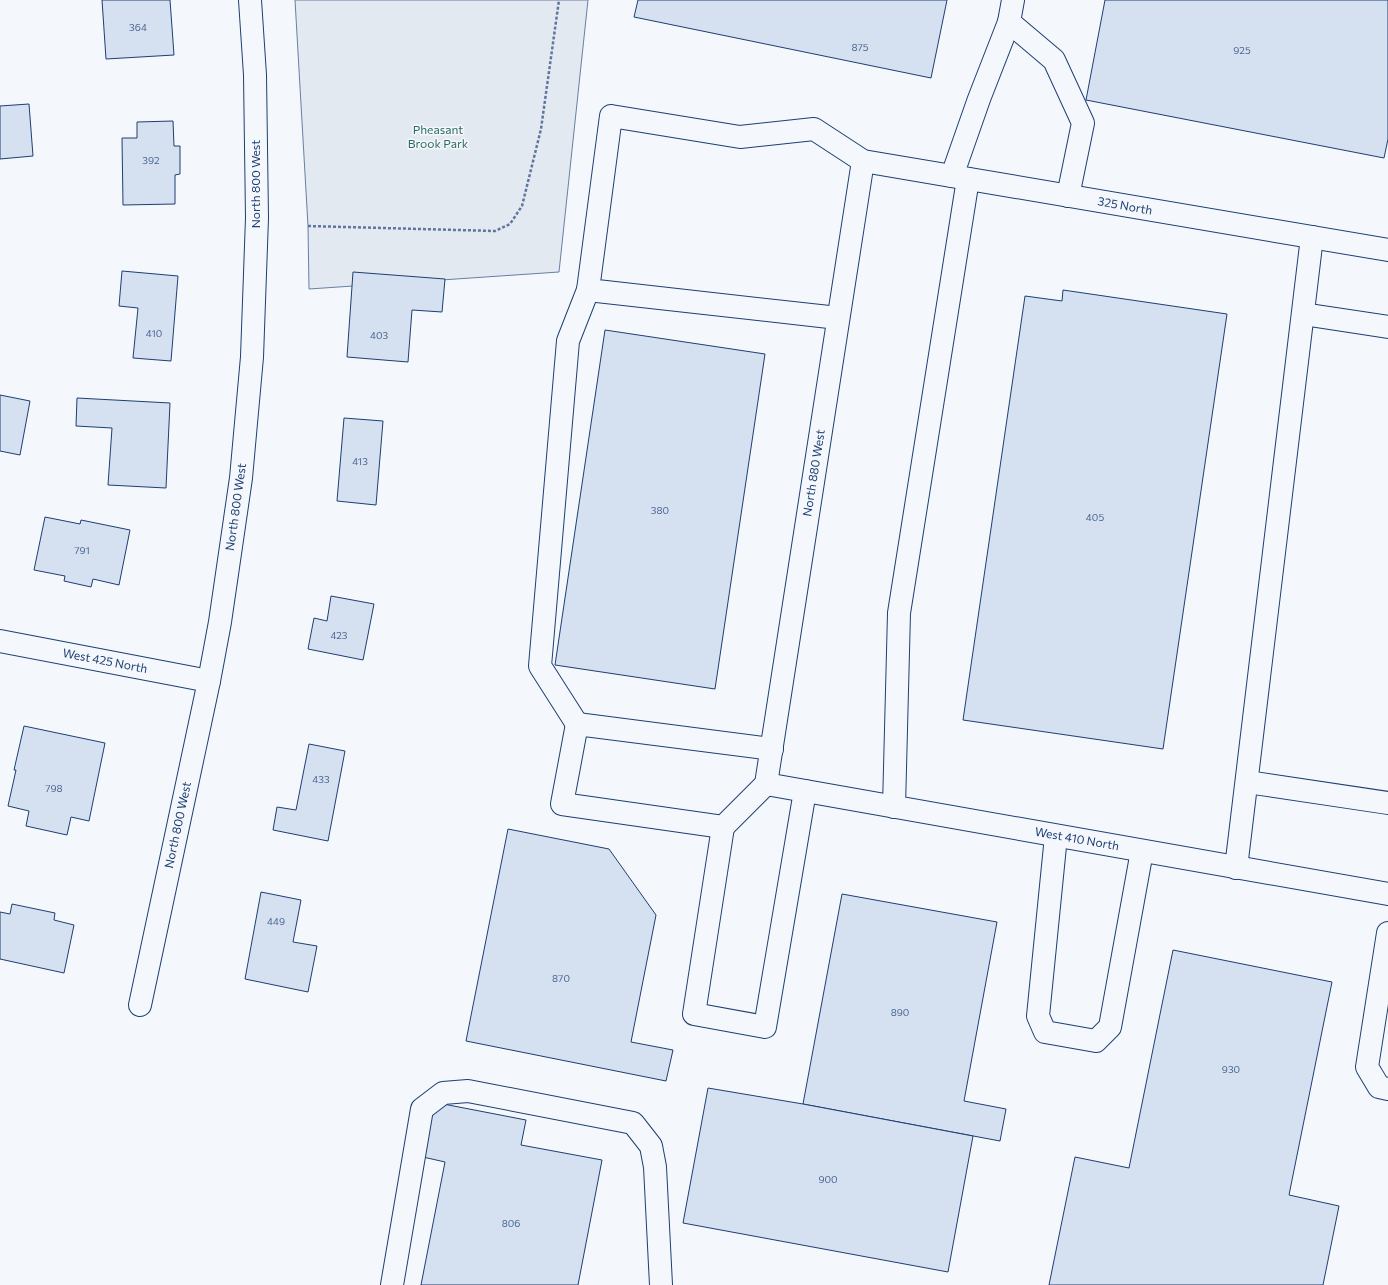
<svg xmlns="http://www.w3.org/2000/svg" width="1388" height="1285" font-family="Commissioner,sans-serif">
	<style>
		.green { fill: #e3e9f0; stroke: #687fa3 }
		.building { fill: #d5e0f0; stroke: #1d3f73 }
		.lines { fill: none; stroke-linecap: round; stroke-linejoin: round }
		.minor-casing { stroke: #1d3f73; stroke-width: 24 }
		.path { stroke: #5e769c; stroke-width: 2.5; stroke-dasharray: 3 2; stroke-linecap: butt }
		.minor { stroke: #f4f7fb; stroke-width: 22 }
		.labels { text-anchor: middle; stroke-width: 3; stroke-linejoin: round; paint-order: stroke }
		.number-label { font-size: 10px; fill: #4b6792 }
		.park-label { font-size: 12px; fill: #2c6c60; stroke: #f4f7fb }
		.street-label { font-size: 12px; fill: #1d3f73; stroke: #f4f7fb }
	</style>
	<rect width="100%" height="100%" fill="#f4f7fb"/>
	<!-- green -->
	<path class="green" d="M295 0H588L559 272 309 289 308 226Z"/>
	<!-- building -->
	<g class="building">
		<path d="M102 0H170L174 55 106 59Z"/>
		<path d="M638 0H947L931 78 634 17Z"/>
		<path d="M1105 0H1388V139L1384 158 1086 100Z"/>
		<path d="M29 104 33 156 0 159V106Z"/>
		<path d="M173 121 174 146H180V174L175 175V204L123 205 122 138H137V122Z"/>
		<path d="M122 271 178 276 171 361 133 358 138 308 119 306Z"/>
		<path d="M353 272 445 279 442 312 412 310 408 362 347 357Z"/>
		<path d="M1063 290 1227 314 1163 749 963 720 1025 296 1062 301Z"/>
		<path d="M605 330 765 354 715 689 555 665Z"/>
		<path d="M0 395 30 401 20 455 0 451Z"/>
		<path d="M77 398 170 403 166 488 108 485 112 428 76 426Z"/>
		<path d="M344 418 383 421 376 505 337 501Z"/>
		<path d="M45 517 80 524 81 520 130 530 119 585 93 579 91 587 64 581 65 576 34 570Z"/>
		<path d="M331 596 374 604 363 660 308 649 314 618 327 621Z"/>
		<path d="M24 726 105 743 89 821 71 817 67 835 26 826 29 811 8 806 16 770H14Z"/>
		<path d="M309 744 345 751 328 841 273 830 277 807 296 810Z"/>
		<path d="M508 829 609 849 656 915 631 1042 673 1050 666 1081 466 1041Z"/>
		<path d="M261 892 301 900 293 942 317 946 308 992 245 979Z"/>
		<path d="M842 894 997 922 964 1101 1006 1109 1000 1141 803 1104Z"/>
		<path d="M12 904 55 913 54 920 74 925 64 973 0 959V912L10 914Z"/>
		<path d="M1173 950 1332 982 1289 1195 1339 1206 1323 1285H1049L1075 1157 1129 1168Z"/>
		<path d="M708 1088 803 1104 973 1136 948 1272 683 1223Z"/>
		<path d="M433 1102 526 1120 521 1145 602 1160 578 1285H421L445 1162 423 1157Z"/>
	</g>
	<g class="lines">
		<defs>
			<g id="minor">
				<path d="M1013 0 1009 22 1054 60 1083 123 1068 196"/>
				<path d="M952 176 979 99 1009 22"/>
				<path d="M1303 314 1388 327"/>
				<path d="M838 318 588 290 611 116 740 137 814 129 863 161 1388 250"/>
				<path d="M0 641 209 681"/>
				<path d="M577 724 540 666 568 341 588 290"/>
				<path d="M1247 782 1388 803"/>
				<path d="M766 784 1388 894"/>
				<path d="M766 784 863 161"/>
				<path d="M766 784 723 827 562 804 577 724 772 749"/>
				<path d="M894 807 899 613 968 179"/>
				<path d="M723 827 694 1014 765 1027 805 791"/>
				<path d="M1056 836 1038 1016 1045 1032 1096 1041 1110 1027 1142 851"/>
				<path d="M1236 868 1312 237"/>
				<path d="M1388 933 1367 1067 1379 1087 1388 1089"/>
				<path d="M140 1005 209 681 220 622 241 478 252 357 257 218 255 75 250 0"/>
				<path d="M392 1285 422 1109 443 1093 468 1091 633 1123 651 1146 655 1167 661 1285"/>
			</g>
		</defs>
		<!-- minor casing -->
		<use href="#minor" class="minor-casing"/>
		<!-- path -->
		<path class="path" d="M308 226 495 231 510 224 522 206 541 129 559 0"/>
		<!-- minor -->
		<use href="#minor" class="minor"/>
	</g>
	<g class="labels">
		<!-- number labels -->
		<g class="number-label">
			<text x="138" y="31">364</text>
			<text x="860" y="51">875</text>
			<text x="1242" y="54">925</text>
			<text x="151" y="164">392</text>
			<text x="154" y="337">410</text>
			<text x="379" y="339">403</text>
			<text x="360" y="465">413</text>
			<text x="660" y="514">380</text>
			<text x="1095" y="521">405</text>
			<text x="82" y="554">791</text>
			<text x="339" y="639">423</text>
			<text x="321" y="783">433</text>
			<text x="54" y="792">798</text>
			<text x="276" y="925">449</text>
			<text x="561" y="982">870</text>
			<text x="900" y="1016">890</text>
			<text x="1231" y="1073">930</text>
			<text x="828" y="1183">900</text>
			<text x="511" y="1227">806</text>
		</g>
		<!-- park labels -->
		<g class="park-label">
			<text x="438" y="134">Pheasant<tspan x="438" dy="14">Brook Park</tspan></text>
		</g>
		<!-- street labels -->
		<g class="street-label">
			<text transform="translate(256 184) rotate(-90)" y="4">North 800 West</text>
			<text transform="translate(1125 206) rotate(10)" y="4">325 North</text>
			<text transform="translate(814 473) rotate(-81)" y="4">North 880 West</text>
			<text transform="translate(236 507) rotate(-82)" y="4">North 800 West</text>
			<text transform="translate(105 661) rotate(11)" y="4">West 425 North</text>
			<text transform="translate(178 825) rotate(-78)" y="4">North 800 West</text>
			<text transform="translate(1077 839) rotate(10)" y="4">West 410 North</text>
		</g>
	</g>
</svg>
